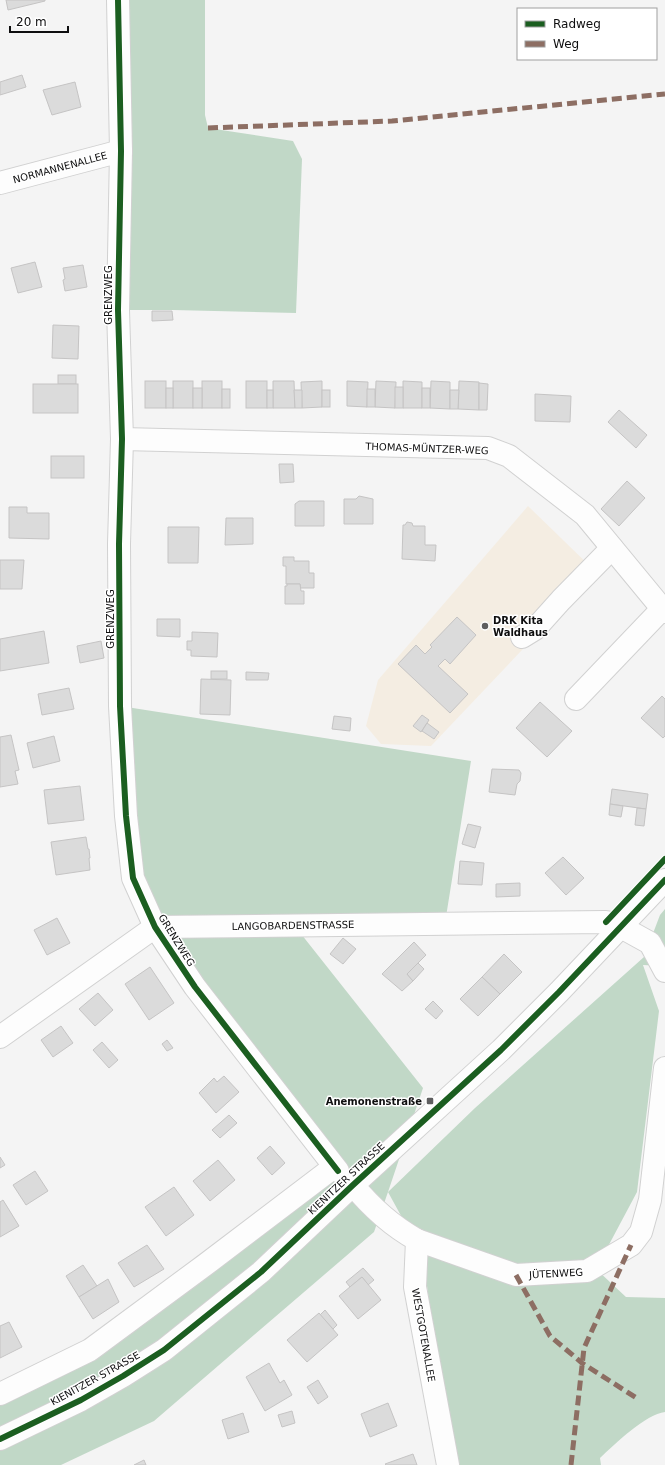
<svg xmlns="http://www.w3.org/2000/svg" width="665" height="1465" font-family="'DejaVu Sans',sans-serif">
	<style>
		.education { fill: #f4ede2 }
		.forest { fill: #c1d8c7 }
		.building { fill: #dbdbdb; stroke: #c5c4c4 }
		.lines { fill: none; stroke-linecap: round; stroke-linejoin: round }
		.minor-casing { stroke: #d1d1d1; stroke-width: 24 }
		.minor { stroke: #fdfdfd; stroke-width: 22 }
		.quiet { stroke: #8d6e63; stroke-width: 5; stroke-dasharray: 10 5; stroke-linecap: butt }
		.cycleway-casing { stroke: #fff; stroke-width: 8 }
		.cycleway { stroke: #1b5e20; stroke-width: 6 }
		.poi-dot { fill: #5e5e5f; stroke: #fff; stroke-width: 1.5 }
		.labels { text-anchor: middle; stroke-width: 3; stroke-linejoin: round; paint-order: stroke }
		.street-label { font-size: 10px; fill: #0e0e0f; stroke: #fff }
		.poi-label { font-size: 10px; font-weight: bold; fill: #0e0e0f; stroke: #fff; text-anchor: start }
	</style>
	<rect width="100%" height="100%" fill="#f4f4f4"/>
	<!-- education -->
	<path class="education" d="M528 506 596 572 431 746 381 744 366 726 378 680Z"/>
	<!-- forest -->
	<g class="forest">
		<path d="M118 0H205V115L208 128 293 141 302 159 296 313 173 310H118Z"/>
		<path d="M120 706 471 761 445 923 294 925 423 1088 388 1192 475 1108 644 957 660 915 665 909V966L643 965 659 1011 637 1192 596 1269 626 1297 665 1298V1412C646 1414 615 1444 600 1458L601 1465H451L427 1286 417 1245 388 1192 374 1232 154 1421 61 1465H0V1394L90 1350 334 1167 195 987 133 878Z"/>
	</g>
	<!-- building -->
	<g class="building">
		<path d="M6 0H45V1L8 10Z"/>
		<path d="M22 75 26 87 0 95V82Z"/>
		<path d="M75 82 81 107 52 115 43 90Z"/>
		<path d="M35 262 42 287 18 293 11 268Z"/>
		<path d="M83 265 87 287 65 291 63 280 65 279 63 268Z"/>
		<path d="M152 311H172L173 320 152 321Z"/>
		<path d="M53 325 79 326 78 359 52 358Z"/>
		<rect x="58" y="375" width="18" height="9"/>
		<rect x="145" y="381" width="21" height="27"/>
		<rect x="173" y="381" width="20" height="27"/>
		<rect x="202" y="381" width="20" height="27"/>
		<rect x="246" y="381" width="21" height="27"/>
		<path d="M273 381H294L295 408H273Z"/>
		<path d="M322 381V407L302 408 301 382Z"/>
		<path d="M347 381 368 382 367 407 347 406Z"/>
		<path d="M376 381 396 382 395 408 375 407Z"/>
		<path d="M403 381 422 382V408H403Z"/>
		<path d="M431 381 450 382V409L430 408Z"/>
		<path d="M459 381 479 382V410L458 409Z"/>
		<path d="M479 383 488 384 487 410H479Z"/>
		<rect x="33" y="384" width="45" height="29"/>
		<rect x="395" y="387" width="8" height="21"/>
		<rect x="166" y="388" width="7" height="20"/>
		<rect x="193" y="388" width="9" height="20"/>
		<rect x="422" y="388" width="8" height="20"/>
		<rect x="222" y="389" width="8" height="19"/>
		<rect x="367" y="389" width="8" height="18"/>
		<rect x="267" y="390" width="6" height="18"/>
		<path d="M294 390H302V408H295Z"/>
		<rect x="322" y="390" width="8" height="17"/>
		<path d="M450 390H459L458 409H450Z"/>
		<path d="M535 394 571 396 570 422 535 421Z"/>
		<path d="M619 410 647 435 636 448 608 422Z"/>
		<rect x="51" y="456" width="33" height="22"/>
		<path d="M279 464H293L294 482 280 483Z"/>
		<path d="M627 481 645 498 619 526 601 509Z"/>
		<path d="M359 496 373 499V524H344V499H356Z"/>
		<path d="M299 501H324V526H295V504Z"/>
		<path d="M9 507H27V513H49V539L9 538Z"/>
		<path d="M226 518H253V544L225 545Z"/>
		<path d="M407 522 412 523 413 526H425V545H436L435 561 402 559 403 525H405Z"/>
		<path d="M168 527H199L198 563H168Z"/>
		<path d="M283 557H294V561H309V573H314V588H300V584H286V566H283Z"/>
		<path d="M0 560H24L22 589H0Z"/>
		<path d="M287 584H300L301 591H304V604H285V586H287Z"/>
		<path d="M457 617 476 635 450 664 445 659 438 666 468 694 450 713 398 664 416 645 425 654 432 647 430 645Z"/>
		<path d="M157 619H180V637L157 636Z"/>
		<path d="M44 631 49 663 0 671V639Z"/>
		<path d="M192 632 218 633 217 657 191 656V650H187V641H192Z"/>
		<path d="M101 641 104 658 80 663 77 646Z"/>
		<rect x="211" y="671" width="16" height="8"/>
		<path d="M246 672 269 673 268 680H246Z"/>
		<path d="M201 679 231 680 230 715 200 714Z"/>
		<path d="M69 688 74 709 42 715 38 694Z"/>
		<path d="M662 696 665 699V736L663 738 641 718Z"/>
		<path d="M540 702 572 731 547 757 516 728Z"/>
		<path d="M422 715 429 720 421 732 413 726Z"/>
		<path d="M334 716 351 718 350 731 332 729Z"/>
		<path d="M427 723 439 732 434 739 422 731Z"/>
		<path d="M11 735 19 770 15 771 18 784 0 787V737Z"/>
		<path d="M54 736 60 761 33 768 27 743Z"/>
		<path d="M492 769 519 770 521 773 520 781 517 784 515 795 489 792Z"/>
		<path d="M80 786 84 820 48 824 44 790Z"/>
		<path d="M612 789 648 794 646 809 610 804Z"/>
		<path d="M610 804 623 806 621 817 609 815Z"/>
		<path d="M637 808 646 809 644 826 635 825Z"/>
		<path d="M468 824 481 827 475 848 462 844Z"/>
		<path d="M86 837 88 849H89L90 858H89L90 870 56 875 51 842Z"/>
		<path d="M563 857 584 878 566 895 545 873Z"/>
		<path d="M460 861 484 863 482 885 458 884Z"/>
		<path d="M520 883V896L496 897V884Z"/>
		<path d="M57 918 70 943 47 955 34 930Z"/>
		<path d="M343 938 356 949 343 964 330 954Z"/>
		<path d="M414 942 426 955 407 974 413 981 402 991 382 974Z"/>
		<path d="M504 954 522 972 500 994 482 977Z"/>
		<path d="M418 963 424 969 413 981 407 974Z"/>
		<path d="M150 967 174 1003 149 1020 125 984Z"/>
		<path d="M482 977 500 994 478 1016 460 999Z"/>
		<path d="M98 993 113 1010 95 1026 79 1009Z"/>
		<path d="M433 1001 443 1011 436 1019 425 1009Z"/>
		<path d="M61 1026 73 1043 53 1057 41 1040Z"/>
		<path d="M167 1040 173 1048 167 1051 162 1044Z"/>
		<path d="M102 1042 118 1060 109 1068 93 1050Z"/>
		<path d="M224 1076 239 1092 216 1113 199 1093 214 1078 217 1082Z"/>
		<path d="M229 1115 237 1123 220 1138 212 1130Z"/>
		<path d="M270 1146 285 1163 272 1175 257 1158Z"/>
		<path d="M0 1157 5 1165 0 1168Z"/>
		<path d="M218 1160 235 1180 210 1201 193 1181Z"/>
		<path d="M35 1171 48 1191 26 1205 13 1185Z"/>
		<path d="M174 1187 194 1215 166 1236 145 1207Z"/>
		<path d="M3 1200 19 1226 0 1237V1202Z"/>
		<path d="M147 1245 164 1269 134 1287 118 1263Z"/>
		<path d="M83 1265 97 1286 79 1297 66 1276Z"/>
		<path d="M363 1268 374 1280 368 1285 362 1277 350 1287 346 1282Z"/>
		<path d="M362 1277 381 1300 358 1319 339 1296Z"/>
		<path d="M108 1279 119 1302 93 1319 79 1297Z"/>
		<path d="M325 1310 337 1325 333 1329 320 1315Z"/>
		<path d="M319 1313 338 1335 307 1362 287 1340Z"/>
		<path d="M9 1322 22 1347 0 1358V1326Z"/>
		<path d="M269 1363 280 1383 284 1380 292 1395 265 1411 246 1377Z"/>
		<path d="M318 1380 328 1397 318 1404 307 1387Z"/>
		<path d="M388 1403 397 1426 370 1437 361 1414Z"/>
		<path d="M292 1411 295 1423 282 1427 278 1415Z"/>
		<path d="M243 1413 249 1432 228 1439 222 1420Z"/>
		<path d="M413 1454 417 1465H386L385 1464Z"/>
		<path d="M144 1460 146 1465H134Z"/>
	</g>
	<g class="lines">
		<defs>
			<g id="minor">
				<path d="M118 0 121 151 118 310 122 439 119 544 120 706 126 816 133 878 155 927 195 987 338 1171"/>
				<path d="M0 183 121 151"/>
				<path d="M122 439 488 448 509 456 585 515 665 612"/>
				<path d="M522 637 535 629 561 600 612 548"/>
				<path d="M576 699 662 609"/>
				<path d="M0 1037 155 927 606 922 621 927 650 943 665 971"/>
				<path d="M353 1185C371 1207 392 1226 417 1240L415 1287 448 1465"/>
				<path d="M417 1240 516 1275 587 1271 631 1245 641 1232 650 1200 665 1068"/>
				<path d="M0 1394 90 1350 205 1265 334 1167"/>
				<path d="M0 1439 81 1400 123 1376 164 1350 261 1272 353 1185 501 1050 559 992 665 880"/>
			</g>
		</defs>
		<!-- minor casing -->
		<use href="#minor" class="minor-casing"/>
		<!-- minor -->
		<use href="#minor" class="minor"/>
		<!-- quiet -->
		<g class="quiet">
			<path d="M208 128 392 121 665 94"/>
			<path d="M516 1275 550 1336 582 1363 638 1399"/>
			<path d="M571 1465 584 1348 631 1245"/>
		</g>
		<defs>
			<g id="cycleway">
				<path d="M118 0 121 151 118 310 122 439 119 544 120 706 126 816 133 878 155 927 195 987 338 1171"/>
				<path d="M606 922 665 859"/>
				<path d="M0 1439 81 1400 123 1376 164 1350 261 1272 353 1185 501 1050 559 992 665 880"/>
			</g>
		</defs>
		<!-- cycleway casing -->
		<use href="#cycleway" class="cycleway-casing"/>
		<!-- cycleway -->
		<use href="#cycleway" class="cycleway"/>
	</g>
	<!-- markers -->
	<g class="poi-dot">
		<circle cx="485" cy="626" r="4"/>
		<rect x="426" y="1097" width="8" height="8" rx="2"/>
	</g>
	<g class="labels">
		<!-- street labels -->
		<g class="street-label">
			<text transform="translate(60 167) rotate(-15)" y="4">NORMANNENALLEE</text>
			<text transform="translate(108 295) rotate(-90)" y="4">GRENZWEG</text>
			<text transform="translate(427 448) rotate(2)" y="4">THOMAS-MÜNTZER-WEG</text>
			<text transform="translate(110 619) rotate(-90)" y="4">GRENZWEG</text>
			<text transform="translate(293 925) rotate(-1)" y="4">LANGOBARDENSTRASSE</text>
			<text transform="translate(177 940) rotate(58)" y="4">GRENZWEG</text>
			<text transform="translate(346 1178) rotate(-43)" y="4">KIENITZER STRASSE</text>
			<text transform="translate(556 1273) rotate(-3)" y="4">JÜTENWEG</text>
			<text transform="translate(424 1335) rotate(80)" y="4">WESTGOTENALLEE</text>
			<text transform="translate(95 1378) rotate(-29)" y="4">KIENITZER STRASSE</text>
		</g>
		<!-- poi labels -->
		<g class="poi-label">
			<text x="493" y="624">DRK Kita<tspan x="493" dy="12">Waldhaus</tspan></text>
			<text x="422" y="1105" text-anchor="end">Anemonenstraße</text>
		</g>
	</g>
	<!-- legend -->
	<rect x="517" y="8" width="140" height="52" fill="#ffffff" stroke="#9f9f9f"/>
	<rect x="525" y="21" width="20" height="6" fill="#1b5e20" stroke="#9f9f9f"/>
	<text x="553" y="28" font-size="12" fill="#0e0e0f">Radweg</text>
	<rect x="525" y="41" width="20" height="6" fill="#8d6e63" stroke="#9f9f9f"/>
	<text x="553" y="48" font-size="12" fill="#0e0e0f">Weg</text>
	<!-- scale -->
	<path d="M10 26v6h58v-6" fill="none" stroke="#0e0e0f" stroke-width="2"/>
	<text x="16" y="26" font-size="12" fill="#0e0e0f" stroke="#ffffff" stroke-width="3" paint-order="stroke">20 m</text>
</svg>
